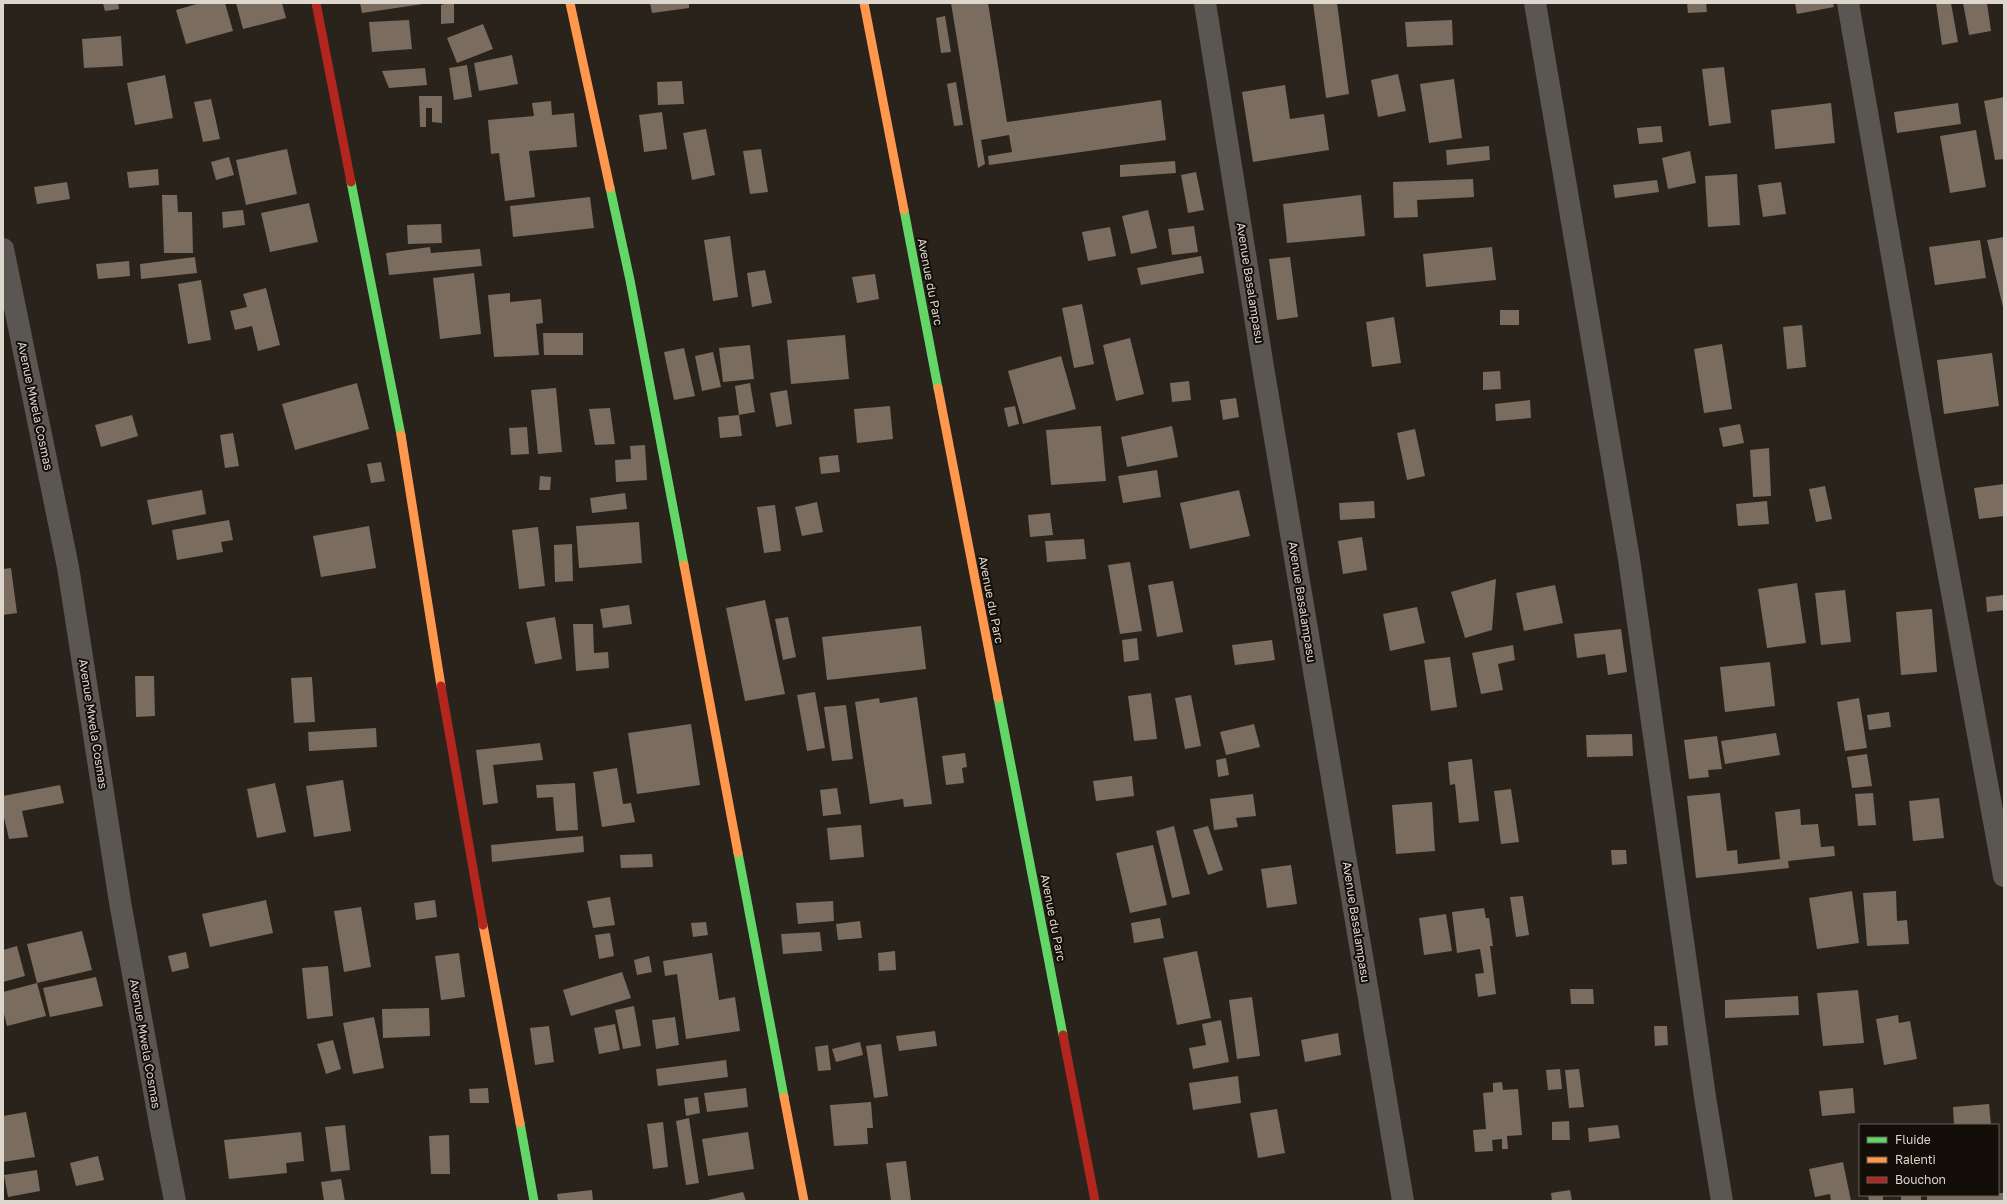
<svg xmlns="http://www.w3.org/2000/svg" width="2007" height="1204" font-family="'Golos Text',sans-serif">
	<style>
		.building { fill: #7a6c5e }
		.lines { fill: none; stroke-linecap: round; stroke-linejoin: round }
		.street { stroke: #5a5651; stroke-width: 22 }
		.fast { stroke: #63d668; stroke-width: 9 }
		.slow { stroke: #ff974d; stroke-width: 9 }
		.jam { stroke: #b3261e; stroke-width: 9 }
		.labels { text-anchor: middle; stroke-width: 4; stroke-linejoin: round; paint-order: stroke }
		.street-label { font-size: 12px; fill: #ddd6cd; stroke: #130e08 }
	</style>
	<rect width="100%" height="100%" fill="#29231c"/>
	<!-- building -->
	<g class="building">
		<path d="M103 3H118L119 9 105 11Z"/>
		<path d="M200 3H225L233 31 186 44 176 10Z"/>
		<path d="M236 3H282L286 18 243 29Z"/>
		<path d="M360 3H423V4L362 13Z"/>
		<path d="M448 3H454V23L441 24V5Z"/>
		<path d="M650 3H689V8L652 13Z"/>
		<path d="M951 3H988L1007 122 1161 100 1166 140 989 165 988 156 1012 152 1009 135 981 140 985 164 978 168Z"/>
		<path d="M1313 3H1337L1349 94 1326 98Z"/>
		<path d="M1687 3H1706L1707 12 1688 13Z"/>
		<path d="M1795 3H1833L1834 7 1797 14Z"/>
		<path d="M1936 3H1951L1958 42 1942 45Z"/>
		<path d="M1963 3H1987L1991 31 1969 35Z"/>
		<path d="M945 16 951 52 941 53 936 18Z"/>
		<path d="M409 20 412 49 372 52 369 22Z"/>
		<path d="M1452 20 1453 45 1407 47 1405 22Z"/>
		<path d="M483 24 493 49 457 63 447 38Z"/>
		<path d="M121 36 123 66 84 68 82 39Z"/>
		<path d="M512 55 518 84 479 91 474 63Z"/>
		<path d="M467 65 472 97 454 100 449 68Z"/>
		<path d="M1724 67 1731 123 1709 126 1702 69Z"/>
		<path d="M425 68 427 85 389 88 382 71Z"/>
		<path d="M1398 74 1406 111 1378 117 1371 80Z"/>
		<path d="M165 75 173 118 135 125 127 83Z"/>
		<path d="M1454 79 1462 138 1429 143 1420 84Z"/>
		<path d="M682 81 684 104 658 105 657 82Z"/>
		<path d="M956 82 963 125 954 126 947 84Z"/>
		<path d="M1285 85 1290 119 1324 114 1329 150 1253 162 1242 92Z"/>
		<path d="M419 96H442V123L432 122V108H426V127H420Z"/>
		<path d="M2004 97V159L1995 160 1984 101Z"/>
		<path d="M211 99 220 139 203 142 194 102Z"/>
		<path d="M551 101 552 115 574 113 577 147 529 151 535 197 505 201 499 153 491 154 488 120 534 116 532 103Z"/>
		<path d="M1831 103 1835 143 1775 149 1771 110Z"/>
		<path d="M1958 103 1961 124 1897 133 1894 112Z"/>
		<path d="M662 112 667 149 644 152 639 115Z"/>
		<path d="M1661 126 1663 142 1639 144 1637 128Z"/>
		<path d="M706 129 715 175 692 180 683 133Z"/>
		<path d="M1976 130 1986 187 1950 193 1940 136Z"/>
		<path d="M1489 146 1490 160 1447 165 1446 150Z"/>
		<path d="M287 149 297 194 246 205 236 160Z"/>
		<path d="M761 149 768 192 750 194 743 151Z"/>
		<path d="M1690 151 1696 183 1668 189 1662 158Z"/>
		<path d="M229 157 234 175 216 180 211 162Z"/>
		<path d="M1175 161 1176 173 1120 177V165Z"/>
		<path d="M158 169 159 185 129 188 127 172Z"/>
		<path d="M1196 172 1204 210 1188 213 1181 175Z"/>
		<path d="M1737 174 1740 225 1708 227 1705 176Z"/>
		<path d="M1473 179 1474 197 1417 200 1418 217 1394 218 1393 182Z"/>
		<path d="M1657 180 1659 192 1615 198 1613 185Z"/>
		<path d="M67 182 70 199 37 204 34 187Z"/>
		<path d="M1781 182 1786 214 1763 217 1758 185Z"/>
		<path d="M162 195H177L178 212H192L193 253H164Z"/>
		<path d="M1361 195 1365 236 1287 243 1283 204Z"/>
		<path d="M590 197 594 228 513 237 510 206Z"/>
		<path d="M309 203 318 242 270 252 261 213Z"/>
		<path d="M243 210 245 225 223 228 222 212Z"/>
		<path d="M1148 210 1157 248 1131 254 1122 216Z"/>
		<path d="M441 224 442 243 408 244 407 225Z"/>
		<path d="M1194 226 1198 252 1172 255 1168 229Z"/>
		<path d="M1110 227 1116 256 1088 261 1082 232Z"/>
		<path d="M730 236 738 297 713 301 704 240Z"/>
		<path d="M2004 237V307H2003L1987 240Z"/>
		<path d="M1980 240 1986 278 1935 285 1929 247Z"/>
		<path d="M430 247 431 253 480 249 482 266 389 275 386 253Z"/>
		<path d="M1492 247 1496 280 1426 287 1423 254Z"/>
		<path d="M1201 256 1204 273 1141 285 1137 268Z"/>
		<path d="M195 257 197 273 141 279 140 264Z"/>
		<path d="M1290 257 1298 317 1277 320 1269 259Z"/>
		<path d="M129 261 130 276 98 279 96 264Z"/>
		<path d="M765 270 772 303 752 307 747 273Z"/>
		<path d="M474 273 481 334 440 339 433 278Z"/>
		<path d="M875 274 879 299 857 303 852 277Z"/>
		<path d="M201 280 211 340 188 344 178 284Z"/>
		<path d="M266 288 280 345 258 351 252 326 235 330 230 311 247 307 243 294Z"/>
		<path d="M510 293V302L541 299 543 323 536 324 539 355 494 357 488 295Z"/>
		<path d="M1082 304 1094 364 1074 368 1062 308Z"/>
		<rect x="1500" y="310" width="19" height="15"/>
		<path d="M1394 317 1401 363 1372 367 1366 322Z"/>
		<path d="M1802 325 1806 367 1787 369 1783 327Z"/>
		<path d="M543 333H583V355H544Z"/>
		<path d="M845 335 849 379 791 384 787 340Z"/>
		<path d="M1130 338 1144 394 1116 401 1103 345Z"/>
		<path d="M1722 344 1732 409 1704 413 1694 349Z"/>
		<path d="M750 345 754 379 723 382 719 348Z"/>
		<path d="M684 348 695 396 674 400 664 352Z"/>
		<path d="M713 352 721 387 702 391 695 356Z"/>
		<path d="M1992 353 1999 406 1944 414 1937 360Z"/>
		<path d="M1061 356 1076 409 1023 424 1008 371Z"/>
		<path d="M1500 371 1501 389 1483 390V372Z"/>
		<path d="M1189 381 1191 400 1172 402 1170 383Z"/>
		<path d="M357 383 369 429 295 450 282 404Z"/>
		<path d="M750 383 755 412 739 415 735 386Z"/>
		<path d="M556 388 562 452 538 454 531 390Z"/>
		<path d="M787 390 792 424 776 427 770 393Z"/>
		<path d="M1236 398 1239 417 1223 420 1220 400Z"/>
		<path d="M1530 400 1531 418 1496 421 1495 404Z"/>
		<path d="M890 406 893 439 857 443 854 409Z"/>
		<path d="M1015 406 1019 424 1008 427 1004 408Z"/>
		<path d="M610 408 615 444 595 445 589 409Z"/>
		<path d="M132 415 138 436 101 447 95 425Z"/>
		<path d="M739 415 742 436 720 438 718 417Z"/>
		<path d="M1740 424 1744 443 1723 447 1719 428Z"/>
		<path d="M1101 426 1106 481 1051 485 1046 430Z"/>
		<path d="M1172 426 1178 457 1127 467 1121 437Z"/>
		<path d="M527 427 529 454 511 455 509 428Z"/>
		<path d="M1415 429 1425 476 1407 480 1397 433Z"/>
		<path d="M233 433 239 466 225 468 220 435Z"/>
		<path d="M645 445 647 480 616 482 615 460 631 459 630 446Z"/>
		<path d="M1769 448 1771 496 1753 497 1750 450Z"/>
		<path d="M838 455 840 472 821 474 819 457Z"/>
		<path d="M381 462 385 481 371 483 367 464Z"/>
		<path d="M1157 470 1161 497 1123 503 1118 476Z"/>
		<path d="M540 476 551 477 550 490H539Z"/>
		<path d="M2004 484V516L1979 519 1974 488Z"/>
		<path d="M1825 486 1832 519 1816 522 1809 489Z"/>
		<path d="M202 490 206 514 152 525 147 500Z"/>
		<path d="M1239 490 1250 536 1190 549 1180 503Z"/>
		<path d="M625 493 627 509 592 513 590 498Z"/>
		<path d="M1374 501 1375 518 1340 520 1339 503Z"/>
		<path d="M1767 501 1769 524 1738 526 1736 504Z"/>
		<path d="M817 502 823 532 802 536 795 507Z"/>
		<path d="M775 505 781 551 764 553 757 507Z"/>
		<path d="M1050 513 1053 535 1030 537 1028 515Z"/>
		<path d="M229 520 233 540 221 542 223 552 177 560 172 530Z"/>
		<path d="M639 522 642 563 579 568 576 526Z"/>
		<path d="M369 526 376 568 321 577 313 536Z"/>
		<path d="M538 527 545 586 519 589 512 530Z"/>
		<path d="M1362 537 1367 570 1343 574 1338 541Z"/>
		<path d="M1084 539 1086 559 1047 562 1045 541Z"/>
		<path d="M572 544 573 581 555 582 554 545Z"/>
		<path d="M1130 562 1142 631 1120 634 1108 565Z"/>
		<path d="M11 568 17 613 3 615V569Z"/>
		<path d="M1496 579 1492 630 1465 638 1451 592Z"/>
		<path d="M1173 581 1183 632 1157 637 1148 585Z"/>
		<path d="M1797 583 1806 643 1767 648 1758 589Z"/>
		<path d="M1555 585 1563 623 1524 631 1516 593Z"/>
		<path d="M1845 590 1851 642 1821 645 1815 593Z"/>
		<path d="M2003 595 2004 610 1987 612 1986 597Z"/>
		<path d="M765 600 785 694 745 701 726 608Z"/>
		<path d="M629 605 632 624 603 628 600 609Z"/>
		<path d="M1417 607 1425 643 1390 651 1383 614Z"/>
		<path d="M1932 609 1937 672 1901 675 1896 612Z"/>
		<path d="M555 617 562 659 535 664 526 622Z"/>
		<path d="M788 617 796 657 783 660 775 619Z"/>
		<path d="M573 624H593L594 653 608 652 609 668 576 671Z"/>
		<path d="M921 626 926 669 827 680 822 637Z"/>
		<path d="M1621 629 1627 672 1608 675 1605 654 1577 658 1574 634Z"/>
		<path d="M1137 638 1139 660 1124 662 1122 640Z"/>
		<path d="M1272 640 1275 660 1235 665 1232 645Z"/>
		<path d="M1513 645 1515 660 1498 664 1503 690 1481 694 1472 653Z"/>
		<path d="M1450 657 1457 707 1431 711 1424 660Z"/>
		<path d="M1770 662 1775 706 1725 712 1720 667Z"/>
		<path d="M135 676H154L155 716 136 717Z"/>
		<path d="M312 677 315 722 294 723 291 678Z"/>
		<path d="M815 692 825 748 807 751 797 695Z"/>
		<path d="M1151 693 1157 739 1134 741 1128 696Z"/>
		<path d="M1191 695 1201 746 1185 749 1175 698Z"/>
		<path d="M917 697 932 804 904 807 903 799 870 804 855 702 879 698 880 703Z"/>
		<path d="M1859 698 1867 748 1845 751 1837 702Z"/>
		<path d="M846 705 853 759 832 761 824 707Z"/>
		<path d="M1889 712 1891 727 1869 730 1867 715Z"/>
		<path d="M691 724 700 785 637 794 628 733Z"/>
		<path d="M1254 724 1260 747 1226 755 1220 732Z"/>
		<path d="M376 728 377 747 309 751 308 732Z"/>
		<path d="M1776 733 1780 755 1725 764 1721 741Z"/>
		<path d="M1632 734 1633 756 1587 757 1586 735Z"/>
		<path d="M1717 736 1722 769 1708 770 1709 777 1689 779 1684 740Z"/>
		<path d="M540 743 543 760 493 765 498 803 483 805 476 750Z"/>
		<path d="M965 753 967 767 962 768 964 783 946 785 942 756Z"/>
		<path d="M1867 754 1872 786 1852 788 1847 757Z"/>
		<path d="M1226 758 1229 775 1218 777 1216 760Z"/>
		<path d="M1472 759 1479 821 1459 823 1455 784 1450 785 1448 762Z"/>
		<path d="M617 768 623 804 631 803 635 822 602 827 593 772Z"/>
		<path d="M1132 776 1134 796 1096 801 1093 781Z"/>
		<path d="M343 780 351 831 314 837 306 786Z"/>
		<path d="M275 783 286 832 257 838 247 789Z"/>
		<path d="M575 783 578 830 556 831 553 797 537 798 536 785Z"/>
		<path d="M60 785 64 803 22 811 28 837 9 839 3 813V796Z"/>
		<path d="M837 788 841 814 823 816 820 790Z"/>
		<path d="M1511 789 1519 842 1501 844 1494 791Z"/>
		<path d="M1720 793 1727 851 1737 850 1738 864 1780 859 1775 812 1800 809 1801 825 1818 824 1821 847 1834 846 1835 856 1788 861 1789 868 1696 878 1687 796Z"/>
		<path d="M1873 793 1876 825 1858 826 1855 794Z"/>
		<path d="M1253 794 1256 816 1236 818 1238 827 1214 830 1210 799Z"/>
		<path d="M1939 798 1944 838 1913 841 1909 801Z"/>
		<path d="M1432 802 1435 851 1396 854 1392 805Z"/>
		<path d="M861 825 864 857 830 860 827 828Z"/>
		<path d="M1174 826 1190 894 1172 898 1156 831Z"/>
		<path d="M1208 826 1223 870 1208 875 1193 830Z"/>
		<path d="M583 836 584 852 492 862 491 845Z"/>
		<path d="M1153 845 1167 905 1130 913 1116 853Z"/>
		<path d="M1611 850H1626L1627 864 1612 865Z"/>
		<path d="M652 854 653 867 621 868 620 855Z"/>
		<path d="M1291 865 1297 904 1267 908 1261 869Z"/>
		<path d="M1852 891 1859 943 1817 949 1809 898Z"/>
		<path d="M1896 891 1897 921 1907 920 1909 944 1867 946 1863 893Z"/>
		<path d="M1523 896 1529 935 1516 937 1510 897Z"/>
		<path d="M610 897 615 925 593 928 587 901Z"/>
		<path d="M266 900 273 933 210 947 202 914Z"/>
		<path d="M435 900 437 917 416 920 414 903Z"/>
		<path d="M833 901 834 921 798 924 796 903Z"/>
		<path d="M361 907 371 967 344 972 334 911Z"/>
		<path d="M1484 908 1486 918H1489L1493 946H1490L1496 994 1478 997 1475 974 1484 973 1480 949 1457 953 1452 912Z"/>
		<path d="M1446 914 1452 951 1424 955 1419 918Z"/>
		<path d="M1160 918 1164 938 1134 943 1131 923Z"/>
		<path d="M860 921 862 938 838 940 836 924Z"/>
		<path d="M706 922 708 935 693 937 691 923Z"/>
		<path d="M82 931 92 970 37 983 27 944Z"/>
		<path d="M820 932 822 951 783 954 781 934Z"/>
		<path d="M610 933 614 956 599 959 595 935Z"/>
		<path d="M17 946 25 976 3 982V950Z"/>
		<path d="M895 951 896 970 879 971 878 953Z"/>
		<path d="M1197 951 1211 1018 1177 1025 1163 958Z"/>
		<path d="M186 952 189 968 172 972 168 956Z"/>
		<path d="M459 953 465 997 441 1000 435 956Z"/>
		<path d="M712 953 719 1000 735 997 740 1031 686 1039 677 974 665 976 663 961Z"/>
		<path d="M649 956 652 972 637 975 634 960Z"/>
		<path d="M328 966 333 1016 307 1019 302 968Z"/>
		<path d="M622 972 631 998 571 1016 563 990Z"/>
		<path d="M96 977 103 1006 50 1017 43 988Z"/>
		<path d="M37 983 46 1016 7 1026 3 1010V992Z"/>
		<path d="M1570 989H1593L1594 1004H1571Z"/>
		<path d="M1858 990 1864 1043 1823 1046 1817 993Z"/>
		<path d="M1798 996 1799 1015 1725 1018V1000Z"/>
		<path d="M1252 997 1260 1056 1237 1059 1229 1000Z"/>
		<path d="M634 1006 641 1046 623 1049 615 1010Z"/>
		<path d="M429 1008 430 1036 383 1038 382 1009Z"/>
		<path d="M1898 1015 1899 1023 1910 1021 1917 1059 1884 1065 1876 1019Z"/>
		<path d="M374 1017 384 1068 353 1074 343 1023Z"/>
		<path d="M675 1017 679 1045 656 1049 652 1020Z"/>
		<path d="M1221 1020 1229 1062 1193 1069 1189 1048 1206 1045 1202 1024Z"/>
		<path d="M615 1024 620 1050 599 1054 594 1028Z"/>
		<path d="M549 1026 554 1062 535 1065 530 1028Z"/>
		<path d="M1654 1026H1667L1668 1045 1655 1046Z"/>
		<path d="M935 1031 937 1046 899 1051 896 1036Z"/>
		<path d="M1338 1033 1341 1055 1305 1062 1301 1040Z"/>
		<path d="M333 1040 341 1069 326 1074 317 1044Z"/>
		<path d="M860 1042 863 1055 836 1062 832 1049Z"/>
		<path d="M881 1044 888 1096 874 1098 866 1046Z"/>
		<path d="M828 1045 831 1070 818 1071 815 1047Z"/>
		<path d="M726 1060 728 1077 658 1086 656 1069Z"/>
		<path d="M1560 1069 1562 1089 1548 1090 1546 1070Z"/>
		<path d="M1579 1069 1584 1107 1569 1108 1565 1070Z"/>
		<path d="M1238 1076 1241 1103 1193 1110 1189 1083Z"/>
		<path d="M1502 1082 1503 1090 1518 1089 1522 1135 1507 1136 1508 1149H1502V1139L1492 1140 1493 1151 1475 1152 1473 1130 1486 1129 1483 1093 1493 1092V1083Z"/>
		<path d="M488 1088 489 1103H470L469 1089Z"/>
		<path d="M746 1088 748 1107 707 1112 704 1093Z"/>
		<path d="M1853 1088 1855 1113 1822 1116 1819 1091Z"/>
		<path d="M698 1097 700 1113 686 1116 684 1099Z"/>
		<path d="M871 1102 873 1128H867L868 1144 834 1146 830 1105Z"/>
		<path d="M1989 1104 1991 1125H1954L1953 1107Z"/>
		<path d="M1277 1109 1285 1153 1258 1158 1250 1113Z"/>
		<path d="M26 1112 35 1157 3 1162V1116Z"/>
		<path d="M689 1118 699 1183 686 1185 676 1121Z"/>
		<path d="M1569 1121 1570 1140H1552V1122Z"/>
		<path d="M663 1122 668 1167 653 1169 647 1124Z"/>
		<path d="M345 1125 350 1170 331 1172 325 1127Z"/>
		<path d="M1618 1125 1620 1138 1589 1142 1588 1128Z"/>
		<path d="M301 1132 304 1161 286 1163 287 1173 229 1179 224 1140Z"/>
		<path d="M748 1132 754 1169 708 1176 702 1139Z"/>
		<path d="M449 1135 450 1174H431L429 1136Z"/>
		<path d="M98 1156 104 1180 76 1186 70 1163Z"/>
		<path d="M906 1161 911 1201H891L886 1163Z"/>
		<path d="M1843 1162 1851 1201H1831L1830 1194 1815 1197 1809 1169Z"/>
		<path d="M37 1170 40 1191 8 1197 4 1175Z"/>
		<path d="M341 1179 345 1201H324L321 1182Z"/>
		<path d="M592 1190 593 1201H558L557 1194Z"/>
		<path d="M1570 1190 1572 1201H1552L1551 1193Z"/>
		<path d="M743 1192 746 1201H708V1200Z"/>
		<path d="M1998 1193H2004V1201H1927V1196L1998 1195Z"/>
		<path d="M1868 1195H1883V1201H1869Z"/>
		<rect x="1901" y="1195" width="20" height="6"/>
	</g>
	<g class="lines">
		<!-- street -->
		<g class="street">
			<path d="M1205 3 1263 367 1403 1201"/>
			<path d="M1535 3 1629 559 1705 1097 1722 1201"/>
			<path d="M1848 3 1928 462 2004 876"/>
			<path d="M3 249 68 567 120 902 161 1129 175 1201"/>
		</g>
		<!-- fast -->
		<g class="fast">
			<path d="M351 182 401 435"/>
			<path d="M610 188 630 280 684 565"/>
			<path d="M904 210 938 388"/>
			<path d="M998 698 1063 1035"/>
			<path d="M738 853 784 1097"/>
			<path d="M520 1123 534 1201"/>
		</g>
		<!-- slow -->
		<g class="slow">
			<path d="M570 3 610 188"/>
			<path d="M864 3 904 210"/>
			<path d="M938 388 998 698"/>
			<path d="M401 435 441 686"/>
			<path d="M684 565 738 853"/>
			<path d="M483 925 520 1123"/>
			<path d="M784 1097 804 1201"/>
		</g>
		<!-- jam -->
		<g class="jam">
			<path d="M316 3 351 182"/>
			<path d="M441 686 483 925"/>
			<path d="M1063 1035 1095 1201"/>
		</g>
	</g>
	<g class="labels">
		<!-- street labels -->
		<g class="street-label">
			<text transform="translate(930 282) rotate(79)" y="4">Avenue du Parc</text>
			<text transform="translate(1250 283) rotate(81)" y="4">Avenue Basalampasu</text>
			<text transform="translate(35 406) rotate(78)" y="4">Avenue Mwela Cosmas</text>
			<text transform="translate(991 600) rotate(79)" y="4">Avenue du Parc</text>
			<text transform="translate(1302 602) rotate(81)" y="4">Avenue Basalampasu</text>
			<text transform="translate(93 724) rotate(81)" y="4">Avenue Mwela Cosmas</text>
			<text transform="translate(1053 918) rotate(79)" y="4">Avenue du Parc</text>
			<text transform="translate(1356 922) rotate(81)" y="4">Avenue Basalampasu</text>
			<text transform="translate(145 1044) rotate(80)" y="4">Avenue Mwela Cosmas</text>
		</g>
	</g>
	<!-- border -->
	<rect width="2007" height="1204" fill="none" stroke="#ddd6cd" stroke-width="8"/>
	<!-- legend -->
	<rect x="1859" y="1124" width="140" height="72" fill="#130e08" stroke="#645e57"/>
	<rect x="1867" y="1137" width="20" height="6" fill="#63d668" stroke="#645e57"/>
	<text x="1895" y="1144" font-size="12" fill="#ddd6cd">Fluide</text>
	<rect x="1867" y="1157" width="20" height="6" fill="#ff974d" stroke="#645e57"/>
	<text x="1895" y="1164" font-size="12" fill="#ddd6cd">Ralenti</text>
	<rect x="1867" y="1177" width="20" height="6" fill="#b3261e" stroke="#645e57"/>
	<text x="1895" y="1184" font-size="12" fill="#ddd6cd">Bouchon</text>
</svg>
